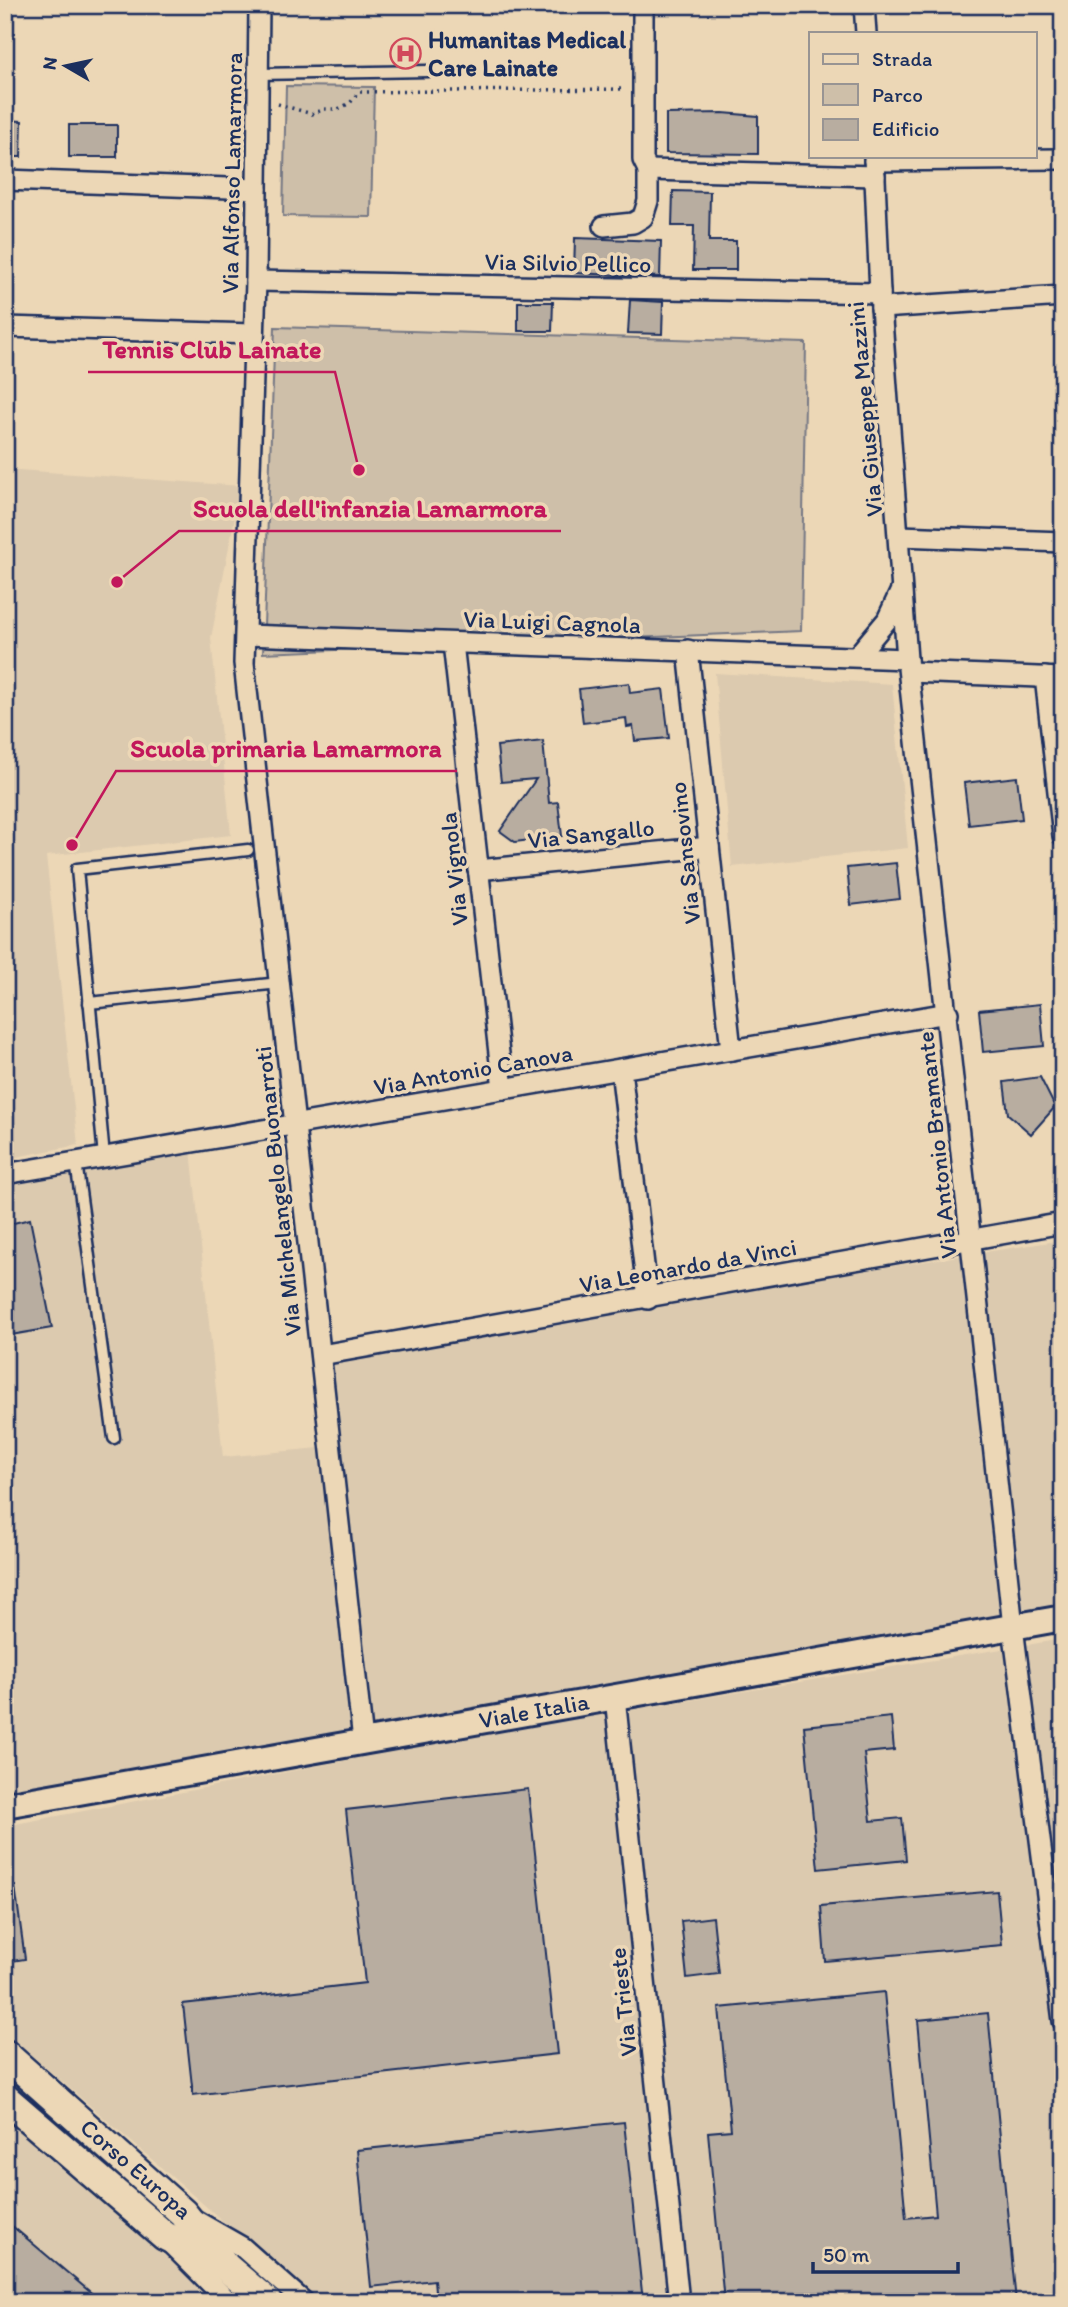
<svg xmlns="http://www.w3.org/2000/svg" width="1068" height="2307" font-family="Itim,sans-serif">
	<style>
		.built { fill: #dccaaf }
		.green { fill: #cebfa9; stroke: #747784; stroke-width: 2 }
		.building { fill: #b8ada0; stroke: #1b2f5e; stroke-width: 2 }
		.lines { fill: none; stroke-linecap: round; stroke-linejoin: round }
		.service-casing { stroke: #1b2f5e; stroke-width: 15 }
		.minor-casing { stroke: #1b2f5e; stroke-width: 24 }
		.tertiary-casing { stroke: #1b2f5e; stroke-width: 30 }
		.secondary-casing { stroke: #1b2f5e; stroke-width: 33 }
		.path { stroke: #1b2f5e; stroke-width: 3.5; stroke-dasharray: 2 5; stroke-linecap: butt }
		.service { stroke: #ecd7b6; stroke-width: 10 }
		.minor { stroke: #ecd7b6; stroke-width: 19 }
		.tertiary { stroke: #ecd7b6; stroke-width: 24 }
		.secondary { stroke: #ecd7b6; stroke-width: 28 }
		.labels { text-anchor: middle; stroke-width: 7; stroke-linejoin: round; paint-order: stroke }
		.poi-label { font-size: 24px; font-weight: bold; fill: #1b2f5e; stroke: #ecd7b6; text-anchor: start }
		.street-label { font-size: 24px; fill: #1b2f5e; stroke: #ecd7b6 }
		.leader { fill: none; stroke: #c2185b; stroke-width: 2.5 }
		.callout-dot { fill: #c2185b; stroke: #ecd7b6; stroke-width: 2.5 }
		.callout-label { font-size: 26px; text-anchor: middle; font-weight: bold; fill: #c2185b; stroke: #ecd7b6; stroke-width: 7; stroke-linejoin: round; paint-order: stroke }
	</style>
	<rect width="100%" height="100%" fill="#ecd7b6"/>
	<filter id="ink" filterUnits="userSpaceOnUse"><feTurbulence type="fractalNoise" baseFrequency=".0143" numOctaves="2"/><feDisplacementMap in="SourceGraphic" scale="14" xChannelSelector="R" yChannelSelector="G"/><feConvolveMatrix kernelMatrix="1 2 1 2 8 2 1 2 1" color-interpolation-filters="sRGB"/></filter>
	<g filter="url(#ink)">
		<!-- built -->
		<g class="built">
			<path d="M5 469 241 486 211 638 231 835 46 856 78 1145 5 1159Z"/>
			<path d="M715 673 892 684 908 848 732 867Z"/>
			<path d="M191 1150 223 1457 342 1446 331 1364 646 1304 1063 1240V1610L5 1791V1185Z"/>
			<path d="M1063 1639V2302H316L5 2032V1826L501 1731Z"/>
			<path d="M5 2117 218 2302H5Z"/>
		</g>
		<!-- green -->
		<g class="green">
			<path d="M286 86 374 87 371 217 283 216Z"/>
			<path d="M275 327 806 343 801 631 263 653Z"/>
		</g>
		<!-- building -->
		<g class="building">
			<path d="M723 113 758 116V154L666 153V114Z"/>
			<path d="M5 120 22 121 21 157H5Z"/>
			<rect x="69" y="125" width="48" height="32"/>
			<path d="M673 191 710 192 709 241H736V270H693L694 226H672Z"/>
			<path d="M575 238 661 241 660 277 574 273Z"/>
			<path d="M630 300 663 302 662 334 628 333Z"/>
			<path d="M518 302H553L552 331H518Z"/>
			<path d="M629 683 630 693 663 689 669 738 635 741 633 726 627 727 626 718 583 723 579 689Z"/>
			<path d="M543 741 549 803 558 802 562 836 515 842 500 831 536 779 501 782 497 746Z"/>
			<path d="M1017 777 1022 819 969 825 964 783Z"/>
			<path d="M896 863 900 899 851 905 847 868Z"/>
			<path d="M1040 1004 1044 1046 983 1052 979 1010Z"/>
			<path d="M1040 1077 1055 1107 1031 1134 1008 1114 1004 1082Z"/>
			<path d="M30 1219 52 1328 5 1336V1225Z"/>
			<path d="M891 1717 894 1750 864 1753 871 1821 902 1818 906 1860 818 1869 804 1726Z"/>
			<path d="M528 1789 557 2054 193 2095 183 2004 365 1983 346 1810Z"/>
			<path d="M15 1886 25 1959 5 1962V1887Z"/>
			<path d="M997 1891 1002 1945 825 1961 821 1906Z"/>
			<path d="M713 1917 719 1974 687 1978 681 1921Z"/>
			<path d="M884 1992 906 2218 936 2215 918 2020 988 2013 1016 2302H724L708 2132 731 2130 719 2008Z"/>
			<path d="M624 2122 643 2302H436L434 2280 371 2287 357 2150Z"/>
			<path d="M5 2220 102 2302H5Z"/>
		</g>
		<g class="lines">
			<defs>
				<g id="service">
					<path d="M258 74 428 71"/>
					<path d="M89 1003 280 983"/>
					<path d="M104 1157 77 869 248 850"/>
					<path d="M76 1162 114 1438"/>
				</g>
				<g id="minor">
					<path d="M259 5 256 281 244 663 363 1741"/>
					<path d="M643 5V160L648 170"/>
					<path d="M864 5 866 33"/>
					<path d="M874 156 880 293 907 659 1013 1627 1063 2021"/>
					<path d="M874 161 1063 159"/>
					<path d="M648 170 875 176"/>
					<path d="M5 180 257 189"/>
					<path d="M604 226 633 223 643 217 648 201V170"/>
					<path d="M256 281 880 293"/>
					<path d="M881 308 1063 296"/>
					<path d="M5 327 254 334"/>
					<path d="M900 536 1063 542"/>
					<path d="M246 635 907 659"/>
					<path d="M453 643 503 1089"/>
					<path d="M688 650 731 1050"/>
					<path d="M857 656 887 620 901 590"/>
					<path d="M909 672 1063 678"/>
					<path d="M1045 677 1063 836"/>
					<path d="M478 870 709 847"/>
					<path d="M621 1069 648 1299"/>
					<path d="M5 1174 948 1013"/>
					<path d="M321 1355 1063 1223"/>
					<path d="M615 1697 679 2302"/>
					<path d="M193 2219 242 2247 304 2302"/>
					<path d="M172 2245 229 2302"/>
				</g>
				<path id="tertiary" d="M5 1805 1063 1618"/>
				<g id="secondary">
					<path d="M5 2054 183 2213 226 2267 267 2302"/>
					<path d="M5 2098 165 2236 224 2265"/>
				</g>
			</defs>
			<!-- service casing -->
			<use href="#service" class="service-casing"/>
			<!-- minor casing -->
			<use href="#minor" class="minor-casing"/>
			<!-- tertiary casing -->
			<use href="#tertiary" class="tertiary-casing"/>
			<!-- secondary casing -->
			<use href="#secondary" class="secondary-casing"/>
			<!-- path -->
			<path class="path" d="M278 104 312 114 325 109H338L350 103 359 92 624 89"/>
			<!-- service -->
			<use href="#service" class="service"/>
			<!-- minor -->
			<use href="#minor" class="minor"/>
			<!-- tertiary -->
			<use href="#tertiary" class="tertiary"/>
			<!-- secondary -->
			<use href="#secondary" class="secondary"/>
		</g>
	</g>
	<!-- icons -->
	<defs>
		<symbol id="hospital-ring" viewBox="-11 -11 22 22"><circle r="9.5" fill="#ecd7b6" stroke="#d1495b" stroke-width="1.5"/><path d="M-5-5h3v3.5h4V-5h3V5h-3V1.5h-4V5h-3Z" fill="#d1495b"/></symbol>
	</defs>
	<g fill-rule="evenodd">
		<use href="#hospital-ring" x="388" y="36" width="35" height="35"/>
	</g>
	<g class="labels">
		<!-- poi labels -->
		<g class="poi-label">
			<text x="428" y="48">Humanitas Medical<tspan x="428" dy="28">Care Lainate</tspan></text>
		</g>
		<!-- street labels -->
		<g class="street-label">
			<text transform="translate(232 173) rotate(-89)" y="8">Via Alfonso Lamarmora</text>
			<text transform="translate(568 263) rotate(1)" y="8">Via Silvio Pellico</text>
			<text transform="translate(865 409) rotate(-95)" y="8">Via Giuseppe Mazzini</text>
			<text transform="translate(552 622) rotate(2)" y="8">Via Luigi Cagnola</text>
			<text transform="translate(591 834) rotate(-6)" y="8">Via Sangallo</text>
			<text transform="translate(685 853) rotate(-96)" y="8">Via Sansovino</text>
			<text transform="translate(454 869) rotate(-96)" y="8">Via Vignola</text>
			<text transform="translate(473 1070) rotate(-10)" y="8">Via Antonio Canova</text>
			<text transform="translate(937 1145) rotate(-96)" y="8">Via Antonio Bramante</text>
			<text transform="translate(278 1191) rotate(-96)" y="8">Via Michelangelo Buonarroti</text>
			<text transform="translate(688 1266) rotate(-10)" y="8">Via Leonardo da Vinci</text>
			<text transform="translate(534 1711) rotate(-10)" y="8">Viale Italia</text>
			<text transform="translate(623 2002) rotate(-96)" y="8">Via Trieste</text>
			<text transform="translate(136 2169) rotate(41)" y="8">Corso Europa</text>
		</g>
	</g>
	<!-- callouts -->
	<path class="leader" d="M359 470L335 372H88M117 582L179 531H561M72 845L116 771H457"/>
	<g class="callout-dot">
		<circle cx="359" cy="470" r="7"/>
		<circle cx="117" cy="582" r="7"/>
		<circle cx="72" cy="845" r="7"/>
	</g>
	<g class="callout-label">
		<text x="212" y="358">Tennis Club Lainate</text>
		<text x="370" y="517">Scuola dell'infanzia Lamarmora</text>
		<text x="286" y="757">Scuola primaria Lamarmora</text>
	</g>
	<!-- margin -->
	<rect width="1068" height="2307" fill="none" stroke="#ecd7b6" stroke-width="28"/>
	<rect x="14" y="14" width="1040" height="2279" fill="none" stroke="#1b2f5e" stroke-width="2.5" filter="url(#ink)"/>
	<!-- legend -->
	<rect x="809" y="32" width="228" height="126" fill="#ecd7b6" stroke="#989493" stroke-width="2"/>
	<rect x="823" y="54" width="35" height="10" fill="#ecd7b6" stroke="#989493" stroke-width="2"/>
	<text x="872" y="66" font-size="21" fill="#1b2f5e">Strada</text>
	<rect x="823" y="84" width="35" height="21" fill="#cebfa9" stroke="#989493" stroke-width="2"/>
	<text x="872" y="102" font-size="21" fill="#1b2f5e">Parco</text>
	<rect x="823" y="119" width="35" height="21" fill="#b8ada0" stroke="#989493" stroke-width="2"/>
	<text x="872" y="136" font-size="21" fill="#1b2f5e">Edificio</text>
	<!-- north arrow -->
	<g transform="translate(66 66) rotate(279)" stroke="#ecd7b6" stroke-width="5" paint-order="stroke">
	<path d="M0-5L12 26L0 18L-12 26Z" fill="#1b2f5e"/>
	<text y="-10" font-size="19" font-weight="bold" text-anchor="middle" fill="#1b2f5e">N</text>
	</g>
	<!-- scale -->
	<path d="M813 2262v10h145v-10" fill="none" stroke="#1b2f5e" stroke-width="3.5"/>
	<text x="823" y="2262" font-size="21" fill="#1b2f5e" stroke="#ecd7b6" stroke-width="5" paint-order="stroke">50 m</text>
</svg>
